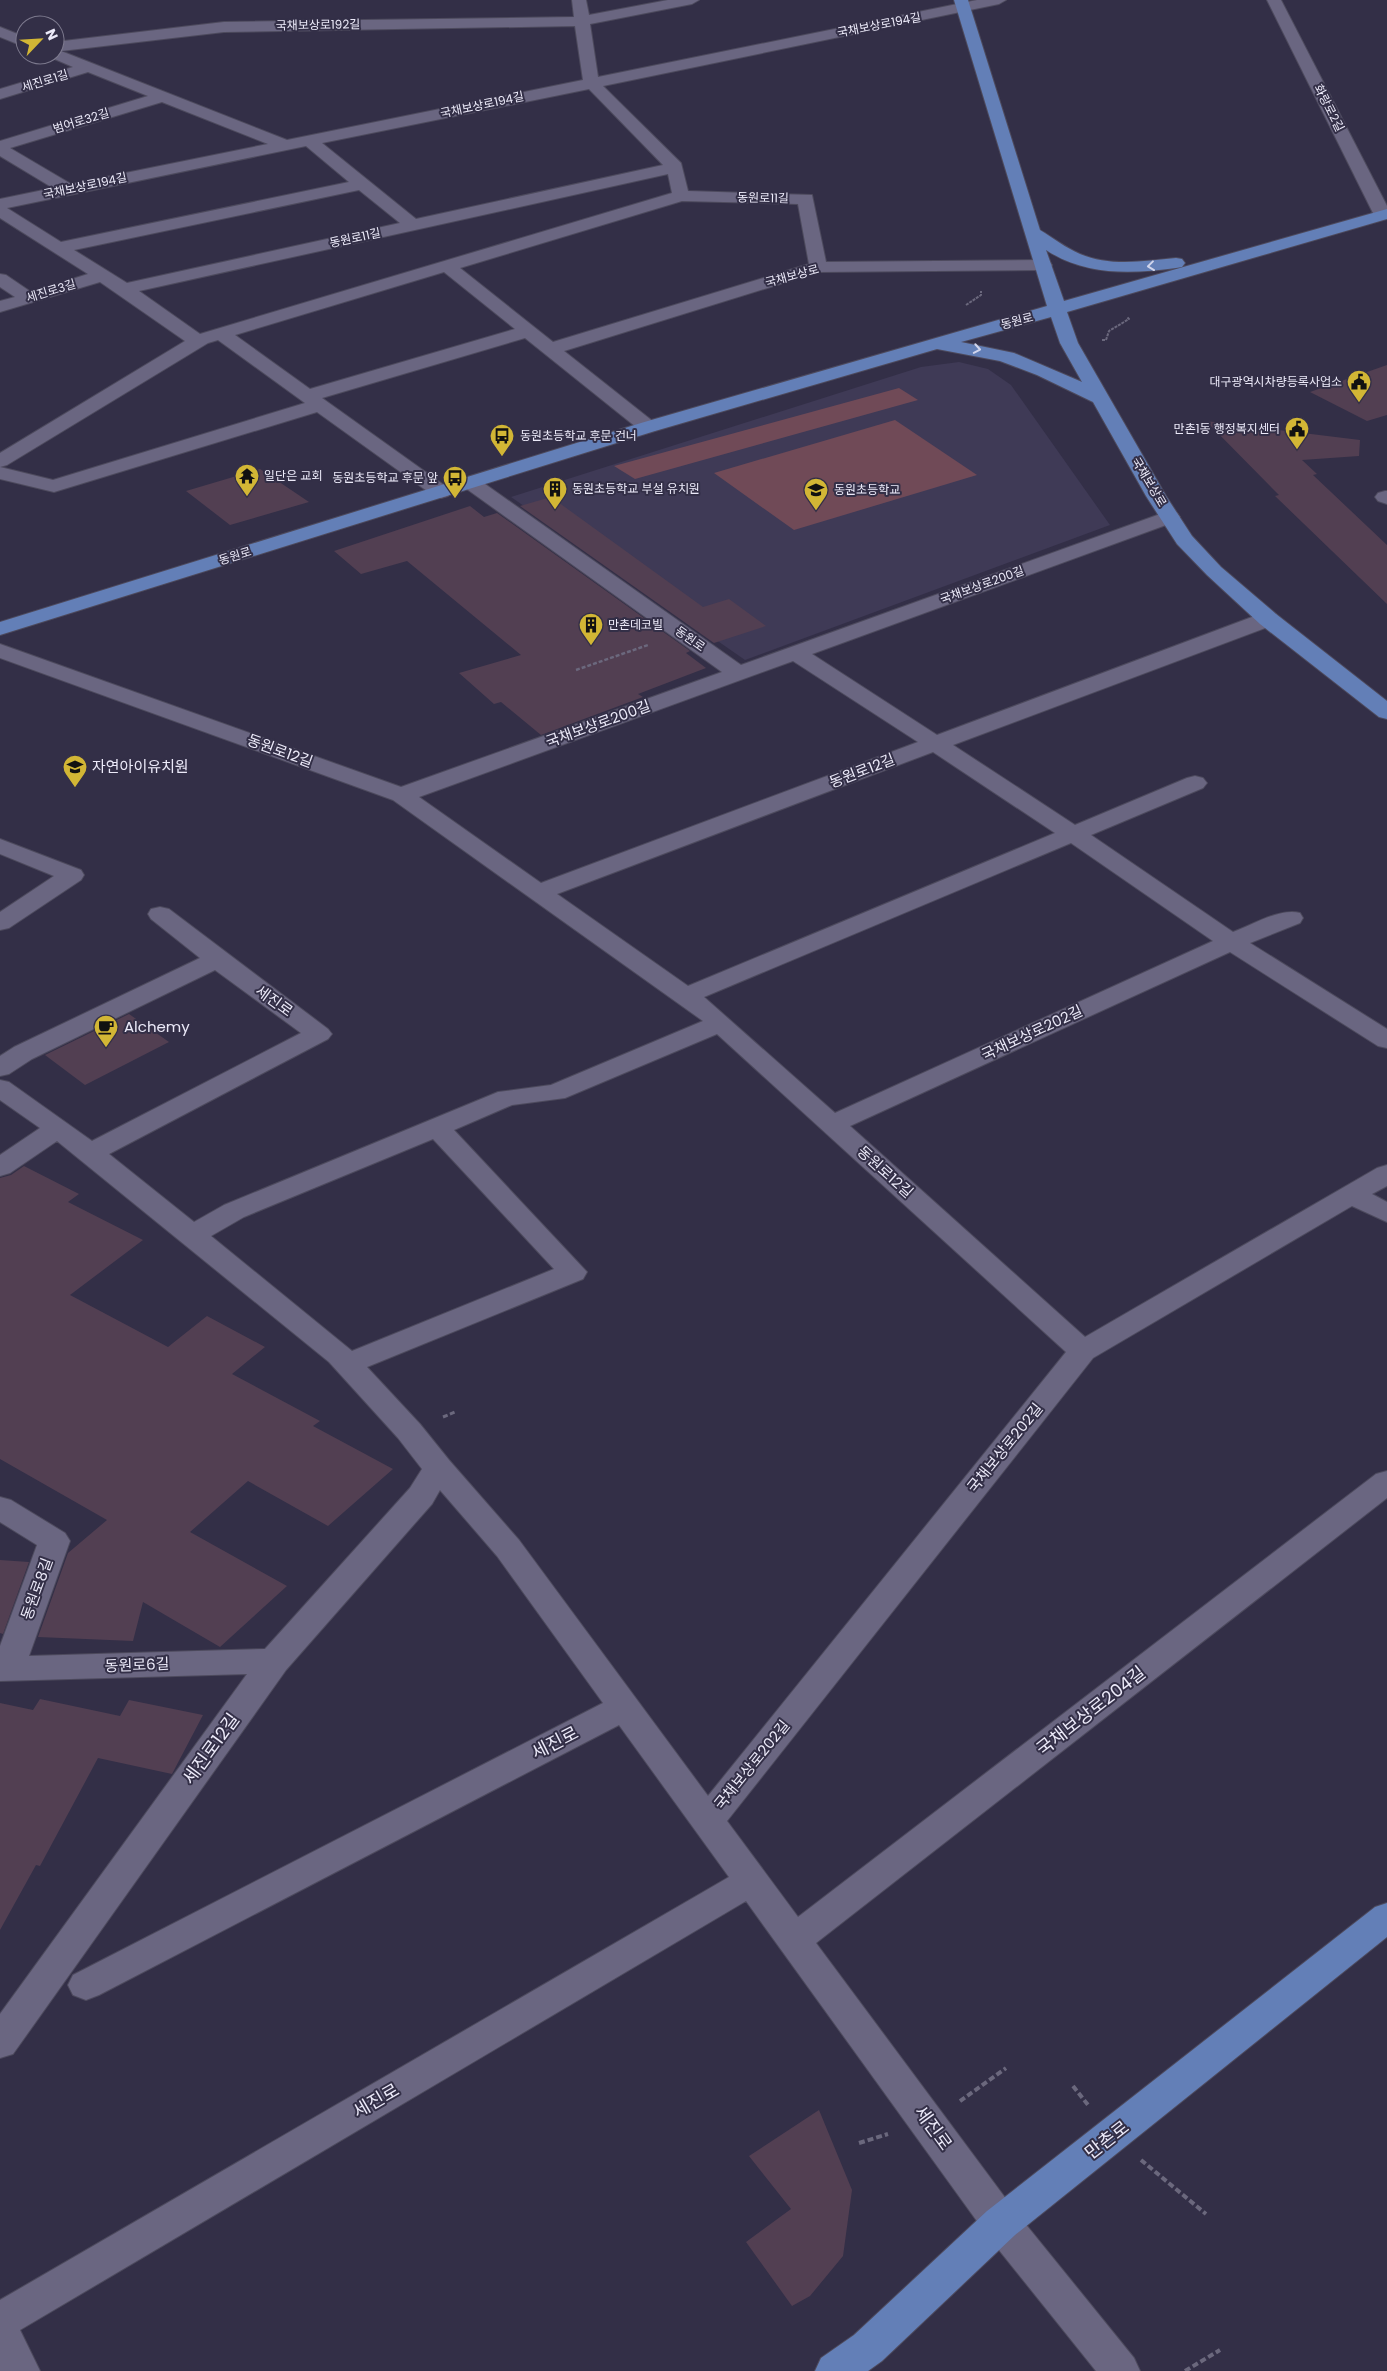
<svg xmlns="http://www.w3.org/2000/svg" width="1387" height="2371" font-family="Poppins,'Noto Sans KR',sans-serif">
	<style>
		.built { fill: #3f3a56 }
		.green { fill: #704a57 }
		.building { fill: #523f52 }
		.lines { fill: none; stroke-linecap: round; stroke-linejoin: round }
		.minor-casing { stroke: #4d4a5d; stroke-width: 2 }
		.major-casing { stroke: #4d4a5d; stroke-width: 2 }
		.path-far3 { stroke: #6b687d; stroke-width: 2; stroke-dasharray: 3 1; stroke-linecap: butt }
		.path-far2 { stroke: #6b687d; stroke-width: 2.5; stroke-dasharray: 4 2; stroke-linecap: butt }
		.path-far1 { stroke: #6b687d; stroke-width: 3; stroke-dasharray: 5 2.5; stroke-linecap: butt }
		.path { stroke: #6b687d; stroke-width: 4; stroke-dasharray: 6 3; stroke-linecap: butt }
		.minor { fill: #6a6681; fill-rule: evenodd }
		.major { fill: #637fb7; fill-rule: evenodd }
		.oneway { stroke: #d1d5ec }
		.labels { text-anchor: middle; stroke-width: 4; stroke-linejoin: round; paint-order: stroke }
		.far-street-label { font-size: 12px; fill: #eceaf9; stroke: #332f47 }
		.far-poi-label { font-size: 12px; fill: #eceaf9; stroke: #332f47; text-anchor: start }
		.street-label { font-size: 15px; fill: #eceaf9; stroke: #332f47 }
		.poi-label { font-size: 15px; fill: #eceaf9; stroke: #332f47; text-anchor: start }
		.near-street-label { font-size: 18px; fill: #eceaf9; stroke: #332f47 }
	</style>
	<rect width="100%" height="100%" fill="#332f47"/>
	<!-- built -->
	<path class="built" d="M959 362 988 369 1011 385 1110 525 745 660 511 497 921 367Z"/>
	<!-- green -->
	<g class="green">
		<path d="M899 388 918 400 635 479 614 466Z"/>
		<path d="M895 420 977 475 794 530 714 473Z"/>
	</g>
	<!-- building -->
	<g class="building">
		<path d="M1387 365V415L1367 421 1310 392Z"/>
		<path d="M1206 421 1360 440 1359 456 1302 460 1317 474 1313 475 1387 545V604L1275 496 1279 495Z"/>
		<path d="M260 469 309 502 230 525 186 491Z"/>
		<path d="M551 497 703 607 729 599 766 626 714 643 520 506Z"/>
		<path d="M470 506 484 517 497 513 690 651 686 653 706 668 638 694 643 697 541 735 501 702 494 704 459 673 521 655 407 561 361 574 334 551Z"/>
		<path d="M129 1014 169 1042 85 1085 45 1055Z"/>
		<path d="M24 1166 79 1194 68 1202 143 1240 70 1295 168 1347 207 1316 265 1347 232 1374 320 1421 313 1426 393 1469 328 1526 248 1481 190 1532 287 1586 220 1647 143 1602 133 1641 38 1637 68 1553 107 1520 0 1459V1178L11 1175Z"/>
		<path d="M0 1560 29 1562 3 1634 0 1633Z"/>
		<path d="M40 1699 120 1716 129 1700 203 1715 172 1774 98 1758 40 1866 36 1865 0 1930V1703L33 1710Z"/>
		<path d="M819 2110 852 2190 843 2256 810 2296 792 2306 746 2242 791 2209 749 2156Z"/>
	</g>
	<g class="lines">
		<defs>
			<g id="minor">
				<path d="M572 0H586L589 15 668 0H699L692 4 590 24 598 77 977 0H1006L999 4 603 86 681 163 688 191 812 195 826 262 1043 260 1049 261 1052 265 1049 269 1043 270 819 272 564 351 655 423 658 427 655 431H641L525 338 322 398 448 488 451 492 448 496 441 498 434 496 317 412 54 492 0 479V467L53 480 305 403 218 340 208 343 7 465 0 467V453L185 341 100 282 0 312V301L15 297 0 287V274L6 275 31 292 88 274 0 218V199L53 188 0 156V141L148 96 88 72 0 99V89L73 67 50 57 48 55H55V42L224 22 574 17ZM575 26 583 80 287 140 61 51 224 32ZM589 89 663 165 416 219 322 143ZM162 102 268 144 71 184 10 148ZM306 146 349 182 61 242 7 208ZM668 174 672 193 200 334 139 291ZM359 190 400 223 127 283 74 250ZM682 201 798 204 809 264 553 342 460 268ZM444 272 515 329 310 389 235 335Z"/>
				<path d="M1267 0H1281L1387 206V219H1377L1374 215Z"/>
				<path d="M0 27 25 37V47L0 37Z"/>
				<path d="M471 477 478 479 741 665 1163 513 1170 511 1177 513 1180 517 1177 521 812 654 937 735 1260 614 1268 613 1276 614 1279 619 1276 624 953 745 1075 825 1187 778 1195 776 1203 778 1207 783 1203 788 1091 835 1233 932C1253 925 1279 908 1300 913L1303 918 1300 923 1250 943 1387 1029V1048L1378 1046 1230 952 850 1126 1085 1337 1377 1168 1387 1165V1186L1372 1194 1387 1202V1222L1352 1206 1093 1358 727 1821 798 1917 1376 1474 1387 1471V1498L816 1943 1015 2211 1134 2358 1140 2371H1096L987 2235 746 1901 20 2330 40 2371H0V2300L729 1877 619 1725 99 1995 86 2000 73 1995 68 1985 73 1975 603 1703 497 1556 440 1490 432 1504 286 1670 13 2054 0 2058V2014L247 1674 0 1681V1646L37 1545 0 1522V1497L11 1500 65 1533 70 1541 29 1656 265 1649 410 1488 422 1469 398 1438 329 1362 57 1141 10 1173 0 1176V1155L40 1128 0 1100V1080L9 1082 92 1141 301 1033 215 970 32 1059 9 1074 0 1076V1056L14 1047 200 958 151 919 148 914 151 909 160 907 169 909 328 1029 332 1034 328 1039 109 1154 194 1222 224 1205 498 1092 551 1085 703 1021 393 800 0 658V644L401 787 722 672 464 487 461 483 464 479ZM793 661 918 742 541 883 419 797ZM933 752 1055 833 688 986 557 894ZM1071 843 1213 941 835 1113 704 997ZM717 1034 1066 1352 708 1796 519 1540 449 1460 420 1424 367 1367 583 1279 587 1272 454 1130 512 1105 565 1098ZM433 1139 554 1269 352 1351 211 1236 244 1217Z"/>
				<path d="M1385 491H1387V504L1378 501 1375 497 1378 493Z"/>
				<path d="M0 839 81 870 84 875 81 880 9 928 0 930V912L54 876 0 854Z"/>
			</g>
			<g id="major">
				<path d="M954 0H968L1040 230C1053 238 1066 248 1080 254 1110 267 1145 261 1176 258L1182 259 1185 263 1182 267 1176 268C1131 274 1086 276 1046 250L1064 301 1387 209V219L1067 312 1078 343 1166 496 1192 536 1221 567 1276 614 1387 701V719L1379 717 1260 624 1207 575 1177 544 1146 496 1093 402 1037 375 1000 361 937 349 655 431 0 635V622L641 423 1047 306ZM1051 317 1060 343 1082 382 1014 353 961 342Z"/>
				<path d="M1387 1903V1937L1015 2235 882 2361 868 2371H815L821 2358 854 2335 987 2211 1375 1907Z"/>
			</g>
		</defs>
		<!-- minor casing -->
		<use href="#minor" class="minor-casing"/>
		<!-- major casing -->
		<use href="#major" class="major-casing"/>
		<!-- path-far3 -->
		<g class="path-far3">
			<path d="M966 305 981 295V291"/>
			<path d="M1102 340H1106L1109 331 1129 319 1127 317"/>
		</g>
		<!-- path-far2 -->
		<path class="path-far2" d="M576 670 648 645"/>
		<!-- path-far1 -->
		<path class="path-far1" d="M443 1417 455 1412"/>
		<!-- path -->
		<g class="path">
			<path d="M1073 2086 1088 2105"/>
			<path d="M960 2101 1006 2068"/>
			<path d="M859 2143 888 2134"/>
			<path d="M1141 2160 1206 2214"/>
			<path d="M1185 2371 1220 2350"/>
		</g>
		<!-- minor -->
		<use href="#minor" class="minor"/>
		<!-- major -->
		<use href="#major" class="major"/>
	</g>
	<!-- one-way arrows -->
	<defs><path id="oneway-chevron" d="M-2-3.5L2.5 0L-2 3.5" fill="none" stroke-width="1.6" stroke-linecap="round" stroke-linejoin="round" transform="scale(1.25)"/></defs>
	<g class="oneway">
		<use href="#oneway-chevron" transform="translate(1151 266) rotate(173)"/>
		<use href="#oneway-chevron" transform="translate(977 349) rotate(10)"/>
	</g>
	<!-- icons -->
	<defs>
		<symbol id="civic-pin" viewBox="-11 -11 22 30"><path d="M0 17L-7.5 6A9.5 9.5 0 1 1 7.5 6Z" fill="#d2b635" stroke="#332f47"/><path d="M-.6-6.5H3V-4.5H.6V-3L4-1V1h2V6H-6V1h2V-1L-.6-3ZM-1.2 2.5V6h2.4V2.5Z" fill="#111"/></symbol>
		<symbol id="bus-pin" viewBox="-11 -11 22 30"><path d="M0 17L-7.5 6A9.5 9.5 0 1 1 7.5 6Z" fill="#d2b635" stroke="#332f47"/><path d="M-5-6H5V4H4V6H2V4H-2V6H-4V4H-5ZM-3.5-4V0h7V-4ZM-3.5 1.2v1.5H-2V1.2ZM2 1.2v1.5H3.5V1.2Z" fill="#111"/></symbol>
		<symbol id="temple-pin" viewBox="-11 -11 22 30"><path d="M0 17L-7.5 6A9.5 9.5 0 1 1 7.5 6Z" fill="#d2b635" stroke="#332f47"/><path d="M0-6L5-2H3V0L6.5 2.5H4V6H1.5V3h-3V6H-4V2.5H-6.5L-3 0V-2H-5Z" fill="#111"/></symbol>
		<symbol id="building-pin" viewBox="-11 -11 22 30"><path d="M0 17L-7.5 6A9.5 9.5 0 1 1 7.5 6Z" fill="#d2b635" stroke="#332f47"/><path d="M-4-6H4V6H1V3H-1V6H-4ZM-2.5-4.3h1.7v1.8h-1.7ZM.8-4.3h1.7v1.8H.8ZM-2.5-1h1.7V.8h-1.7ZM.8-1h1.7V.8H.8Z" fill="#111"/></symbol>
		<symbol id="school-pin" viewBox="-11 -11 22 30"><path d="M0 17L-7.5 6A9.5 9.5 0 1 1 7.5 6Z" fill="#d2b635" stroke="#332f47"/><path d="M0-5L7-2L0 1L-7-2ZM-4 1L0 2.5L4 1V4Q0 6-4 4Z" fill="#111"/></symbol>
		<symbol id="cafe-pin" viewBox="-11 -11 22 30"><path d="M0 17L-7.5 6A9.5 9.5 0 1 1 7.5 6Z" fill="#d2b635" stroke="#332f47"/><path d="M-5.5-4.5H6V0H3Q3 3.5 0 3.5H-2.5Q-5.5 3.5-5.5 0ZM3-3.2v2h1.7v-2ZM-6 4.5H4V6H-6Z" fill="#111"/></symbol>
	</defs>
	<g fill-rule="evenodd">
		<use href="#civic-pin" x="1345" y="368" width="28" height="38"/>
		<use href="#civic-pin" x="1283" y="415" width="28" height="38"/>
		<use href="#bus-pin" x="488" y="422" width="28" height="38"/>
		<use href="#temple-pin" x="233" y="462" width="28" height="38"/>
		<use href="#bus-pin" x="441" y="464" width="28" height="38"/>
		<use href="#building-pin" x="541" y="475" width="28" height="38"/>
		<use href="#school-pin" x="802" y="476" width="28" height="38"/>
		<use href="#building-pin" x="577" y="611" width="28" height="38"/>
		<use href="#school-pin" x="61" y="753" width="28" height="38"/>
		<use href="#cafe-pin" x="92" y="1013" width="28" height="38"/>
	</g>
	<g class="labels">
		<!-- far-street labels -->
		<g class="far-street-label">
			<text transform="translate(318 25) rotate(-1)" y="4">국채보상로192길</text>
			<text transform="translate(879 25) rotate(-11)" y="4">국채보상로194길</text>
			<text transform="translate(45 81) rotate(-17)" y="4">세진로1길</text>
			<text transform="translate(482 105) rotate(-12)" y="4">국채보상로194길</text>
			<text transform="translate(1329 108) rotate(63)" y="4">화랑로2길</text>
			<text transform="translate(81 121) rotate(-17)" y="4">범어로32길</text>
			<text transform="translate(85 186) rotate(-12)" y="4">국채보상로194길</text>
			<text transform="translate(763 198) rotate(1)" y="4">동원로11길</text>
			<text transform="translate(355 238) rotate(-12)" y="4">동원로11길</text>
			<text transform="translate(792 276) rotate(-15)" y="4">국채보상로</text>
			<text transform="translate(51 291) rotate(-17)" y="4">세진로3길</text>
			<text transform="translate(1017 321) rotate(-14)" y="4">동원로</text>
			<text transform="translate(1149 482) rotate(59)" y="4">국채보상로</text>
			<text transform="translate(235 556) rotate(-17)" y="4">동원로</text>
			<text transform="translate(982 585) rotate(-20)" y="4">국채보상로200길</text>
			<text transform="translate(690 639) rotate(35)" y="4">동원로</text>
		</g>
		<!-- far-poi labels -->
		<g class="far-poi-label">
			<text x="1342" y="386" text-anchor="end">대구광역시차량등록사업소</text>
			<text x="1280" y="433" text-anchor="end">만촌1동 행정복지센터</text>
			<text x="520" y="440">동원초등학교 후문 건너</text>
			<text x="264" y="480">일단은 교회</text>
			<text x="438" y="482" text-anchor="end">동원초등학교 후문 앞</text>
			<text x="572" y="493">동원초등학교 부설 유치원</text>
			<text x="834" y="494">동원초등학교</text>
			<text x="608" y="629">만촌데코빌</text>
		</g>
		<!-- street labels -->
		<g class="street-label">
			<text transform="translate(598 724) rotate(-20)" y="5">국채보상로200길</text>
			<text transform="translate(280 751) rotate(20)" y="5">동원로12길</text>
			<text transform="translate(862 771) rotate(-21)" y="5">동원로12길</text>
			<text transform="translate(274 1001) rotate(36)" y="5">세진로</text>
			<text transform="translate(1032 1033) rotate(-25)" y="5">국채보상로202길</text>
			<text transform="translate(885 1172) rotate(42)" y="5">동원로12길</text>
			<text transform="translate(1005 1448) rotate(-51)" y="5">국채보상로202길</text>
			<text transform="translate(37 1589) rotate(-70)" y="5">동원로8길</text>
			<text transform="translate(137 1665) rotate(-2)" y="5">동원로6길</text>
			<text transform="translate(752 1765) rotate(-51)" y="5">국채보상로202길</text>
		</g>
		<!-- poi labels -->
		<g class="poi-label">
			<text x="92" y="772">자연아이유치원</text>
			<text x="124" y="1032">Alchemy</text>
		</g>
		<!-- near-street labels -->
		<g class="near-street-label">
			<text transform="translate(1091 1711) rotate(-38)" y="6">국채보상로204길</text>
			<text transform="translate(555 1743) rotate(-27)" y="6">세진로</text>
			<text transform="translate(211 1749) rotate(-54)" y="6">세진로12길</text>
			<text transform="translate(376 2101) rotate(-30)" y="6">세진로</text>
			<text transform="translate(933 2128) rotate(54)" y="6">세진로</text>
			<text transform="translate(1107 2140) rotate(-38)" y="6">만촌로</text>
		</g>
	</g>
	<!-- north arrow -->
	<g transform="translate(40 40) rotate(65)"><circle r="24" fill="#332f47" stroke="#7d7a8e"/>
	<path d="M0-4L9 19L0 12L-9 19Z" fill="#d2b635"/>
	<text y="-8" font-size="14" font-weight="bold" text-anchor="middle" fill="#eceaf9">N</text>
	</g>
</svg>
